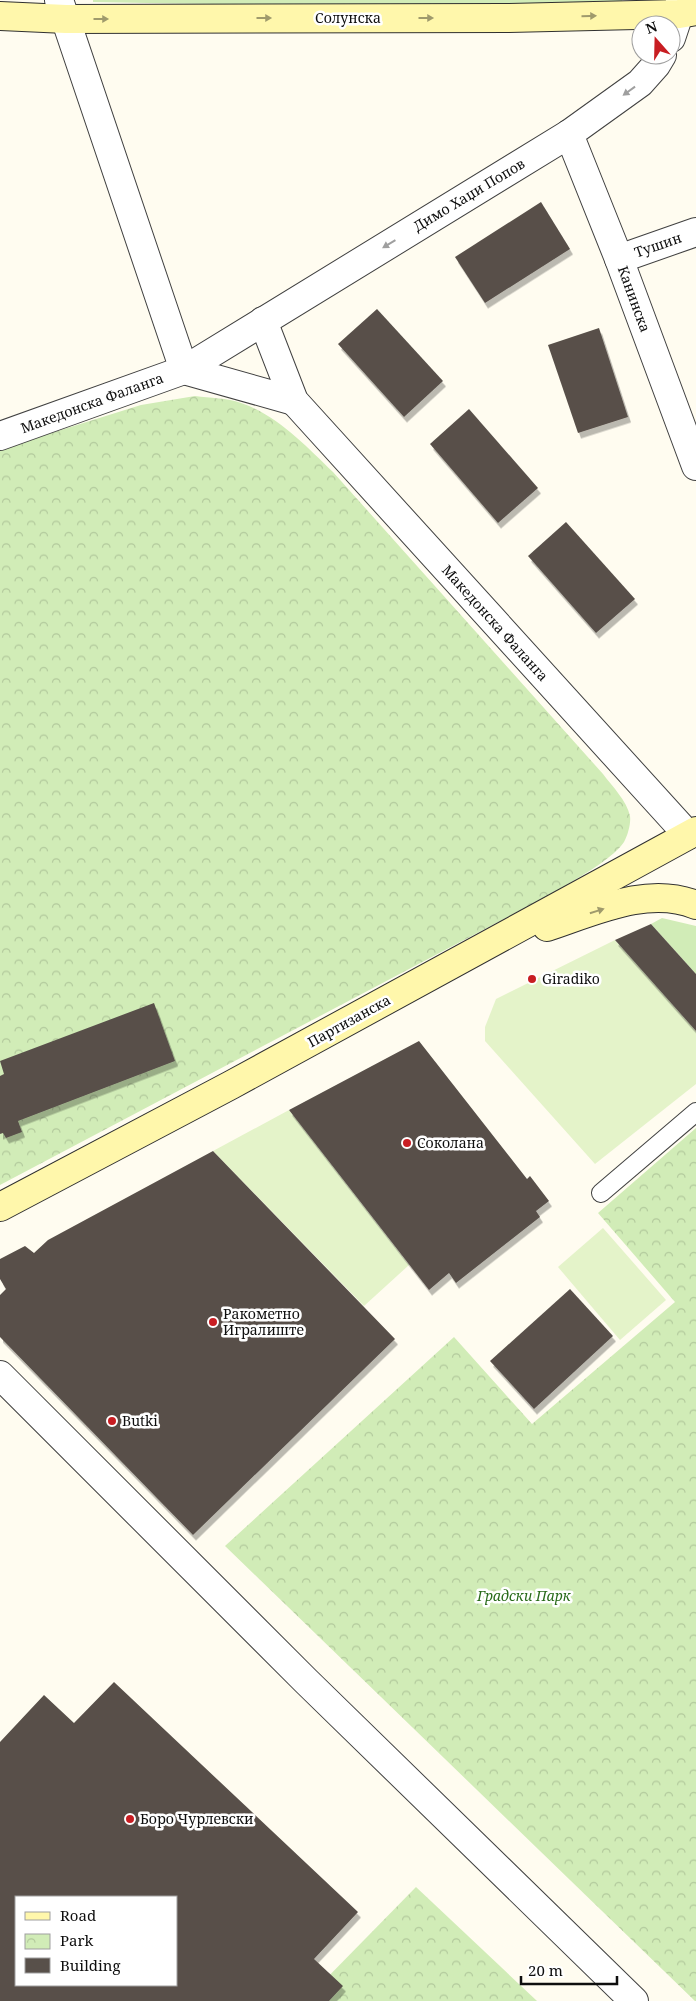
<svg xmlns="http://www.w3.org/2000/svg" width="696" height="2001" font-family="'Noto Serif',serif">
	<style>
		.grass { fill: #d1ecb7 }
		.park { fill: url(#park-crowns) }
		.pitch { fill: #e4f3c9 }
		.building { fill: #58504a; fill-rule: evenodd; filter: url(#shadow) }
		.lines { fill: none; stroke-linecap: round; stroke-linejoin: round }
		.lane-casing { stroke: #414141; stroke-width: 20 }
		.street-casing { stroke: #414141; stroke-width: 30 }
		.secondary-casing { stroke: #303030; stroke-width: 30 }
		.lane { stroke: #fff; stroke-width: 18 }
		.street { stroke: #fff; stroke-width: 28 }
		.secondary { stroke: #fff7ab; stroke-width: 28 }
		.oneway { fill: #9f9a6c }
		.oneway2 { fill: #9f9f9f }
		.poi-dot { fill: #c81d22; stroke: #fff; stroke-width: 2 }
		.labels { text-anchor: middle; stroke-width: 5; stroke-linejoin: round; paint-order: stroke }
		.street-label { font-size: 14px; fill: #0e0e0e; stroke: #fff }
		.poi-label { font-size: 14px; fill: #0e0e0e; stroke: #fff; text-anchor: start }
		.park-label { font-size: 14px; font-style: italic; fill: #296b1a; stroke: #fff }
	</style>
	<defs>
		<pattern id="park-crowns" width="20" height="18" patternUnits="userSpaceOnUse" patternTransform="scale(1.25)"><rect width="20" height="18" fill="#d1ecb7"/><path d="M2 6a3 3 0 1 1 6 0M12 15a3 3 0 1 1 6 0" fill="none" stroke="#b2c99c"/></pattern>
		<filter id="shadow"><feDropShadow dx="3" dy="5.5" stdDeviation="0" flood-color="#0004"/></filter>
	</defs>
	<rect width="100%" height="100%" fill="#fffcf0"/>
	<!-- grass -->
	<g class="grass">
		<path d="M93 0H622V3C445 6 269 6 93 2Z"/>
		<path d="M662 918 696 926V974L651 924Z"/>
	</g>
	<!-- park -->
	<g class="park">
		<path d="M195 396C210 398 227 398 241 403 277 415 306 446 333 472L603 774C612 786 627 801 630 816 631 823 628 835 624 842 610 864 541 899 515 913L0 1185V449L141 405Z"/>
		<path d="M696 1128V2001H695L225 1546 454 1337 532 1424 675 1302 598 1213Z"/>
		<path d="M416 1887 537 2001H329L316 1989Z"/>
	</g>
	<!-- pitch -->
	<g class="pitch">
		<path d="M615 940 696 1031V1084L595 1164 485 1041V1027L496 999Z"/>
		<path d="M289 1110 409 1265 364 1306 213 1151Z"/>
		<path d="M603 1228 666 1300 620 1340 558 1267Z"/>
	</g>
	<!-- building -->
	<g class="building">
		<path d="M541 202 570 249 485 303 455 257Z"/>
		<path d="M377 309 443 381 404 417 338 344Z"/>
		<path d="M599 328 628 417 578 433 548 345Z"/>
		<path d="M469 409 538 488 498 523 430 444Z"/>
		<path d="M566 522 635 599 596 633 528 556Z"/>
		<path d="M651 924 696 974V1031L615 940Z"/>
		<path d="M154 1003 175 1061 18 1121 22 1132 6 1138 3 1133 0 1134V1076L4 1074 0 1061Z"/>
		<path d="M419 1041 527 1179 530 1176 549 1201 536 1211 540 1217 456 1283 449 1273 429 1290 289 1110Z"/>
		<path d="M213 1151 395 1339 193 1535 0 1337V1295L6 1289 0 1279V1259L25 1246 34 1253 48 1240Z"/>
		<path d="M570 1289 613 1336 534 1409 490 1361Z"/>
		<path d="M114 1682 358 1912 314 1959 343 1986 329 2001H0V1742L44 1695 74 1723ZM16 1897H176V1985H16Z"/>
	</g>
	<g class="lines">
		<defs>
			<path id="lane" d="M601 1193 696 1112"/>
			<g id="street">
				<path d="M59 0 184 370 294 401"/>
				<path d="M671 38 679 14 680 0"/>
				<path d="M569 134 619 259 696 466"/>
				<path d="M619 259 696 232"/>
				<path d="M263 321 294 401 688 835"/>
				<path d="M0 436 184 370 569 134 640 83 656 65 662 55"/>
				<path d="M0 1375 306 1681 634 2001"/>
			</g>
			<g id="secondary">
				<path d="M0 16 66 19 509 18 679 14 696 11"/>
				<path d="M547 927C593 912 648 885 696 905"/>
				<path d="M0 1207 231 1085 696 831"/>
			</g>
		</defs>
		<!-- lane casing -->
		<use href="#lane" class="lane-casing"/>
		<!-- street casing -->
		<use href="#street" class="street-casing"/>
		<!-- secondary casing -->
		<use href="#secondary" class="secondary-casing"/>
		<!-- lane -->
		<use href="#lane" class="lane"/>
		<!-- street -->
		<use href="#street" class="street"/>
		<!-- secondary -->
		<use href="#secondary" class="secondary"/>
	</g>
	<!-- one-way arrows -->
	<defs><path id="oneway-solid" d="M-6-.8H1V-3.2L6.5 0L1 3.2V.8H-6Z" transform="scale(1.25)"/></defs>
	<g class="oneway">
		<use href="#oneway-solid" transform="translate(589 16) rotate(-1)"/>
		<use href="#oneway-solid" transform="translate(264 18)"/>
		<use href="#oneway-solid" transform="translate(426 18)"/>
		<use href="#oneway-solid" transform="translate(101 19)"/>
		<use href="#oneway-solid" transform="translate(597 911) rotate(-18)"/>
	</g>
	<g class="oneway2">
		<use href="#oneway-solid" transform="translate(629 91) rotate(144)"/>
		<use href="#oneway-solid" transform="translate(389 244) rotate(149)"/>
	</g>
	<!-- markers -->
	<g class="poi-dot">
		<circle cx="532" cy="979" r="5"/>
		<circle cx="407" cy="1143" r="5"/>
		<circle cx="213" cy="1322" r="5"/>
		<circle cx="112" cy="1421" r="5"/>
		<circle cx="130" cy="1819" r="5"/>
	</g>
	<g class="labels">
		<!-- street labels -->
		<g class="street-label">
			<text x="348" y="23">Солунска</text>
			<text transform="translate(469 195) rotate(-31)" y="5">Димо Хаџи Попов</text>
			<text transform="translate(658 245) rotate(-19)" y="5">Тушин</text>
			<text transform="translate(634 299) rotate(70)" y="5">Канинска</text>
			<text transform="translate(92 403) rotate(-20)" y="5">Македонска Фаланга</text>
			<text transform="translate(495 623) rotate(48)" y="5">Македонска Фаланга</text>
			<text transform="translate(349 1021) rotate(-29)" y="5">Партизанска</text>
		</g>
		<!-- poi labels -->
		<g class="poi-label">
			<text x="542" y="984">Giradiko</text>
			<text x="417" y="1148">Соколана</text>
			<text x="223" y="1319">Ракометно<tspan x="223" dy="16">Игралиште</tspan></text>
			<text x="122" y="1426">Butki</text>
			<text x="140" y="1824">Боро Чурлевски</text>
		</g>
		<!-- park labels -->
		<g class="park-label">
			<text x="524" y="1601">Градски Парк</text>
		</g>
	</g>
	<!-- legend -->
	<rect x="15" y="1896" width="162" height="90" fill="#ffffff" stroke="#9f9f9f"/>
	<rect x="25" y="1912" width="25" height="8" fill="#fff7ab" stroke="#9f9f9f"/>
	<text x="60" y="1921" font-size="15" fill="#0e0e0e">Road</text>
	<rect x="25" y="1934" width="25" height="15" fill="url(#park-crowns)" stroke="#9f9f9f"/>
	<text x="60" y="1946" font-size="15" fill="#0e0e0e">Park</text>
	<rect x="25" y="1958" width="25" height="15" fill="#58504a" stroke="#9f9f9f"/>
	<text x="60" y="1971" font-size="15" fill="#0e0e0e">Building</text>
	<!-- north arrow -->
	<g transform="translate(656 40) rotate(340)"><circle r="24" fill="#ffffff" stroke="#9f9f9f"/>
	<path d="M0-4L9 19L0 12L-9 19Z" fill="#c81d22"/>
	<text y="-8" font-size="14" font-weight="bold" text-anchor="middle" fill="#0e0e0e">N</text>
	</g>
	<!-- scale -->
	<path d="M521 1976v8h96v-8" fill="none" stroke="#0e0e0e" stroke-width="2.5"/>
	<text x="528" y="1976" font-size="15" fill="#0e0e0e" stroke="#ffffff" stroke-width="4" paint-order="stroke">20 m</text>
</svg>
